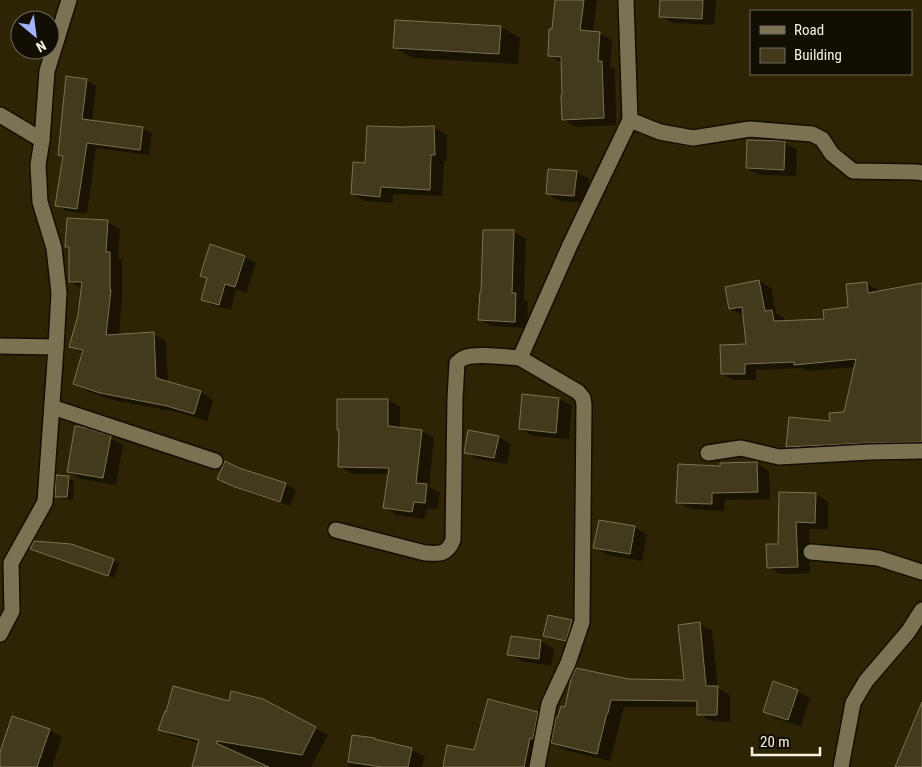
<svg xmlns="http://www.w3.org/2000/svg" width="922" height="767" font-family="'Roboto Condensed',sans-serif">
	<style>
		.shadow { fill: #0007 }
		.building { fill: #423a1c; stroke: #7b7253 }
		.lines { fill: none; stroke-linecap: round; stroke-linejoin: round }
		.minor-casing { stroke: #140e00; stroke-width: 18 }
		.minor { stroke: #7b7253; stroke-width: 15 }
	</style>
	<rect width="100%" height="100%" fill="#2d2406"/>
	<!-- shadow -->
	<g class="shadow">
		<path d="M557 0H597L593 32 599 33 612 40 610 67 615 69 616 125 576 127 563 119 562 63 549 55 553 30Z"/>
		<path d="M661 0H716L714 25 673 23 660 16Z"/>
		<path d="M501 27 520 38 518 64 413 58 394 47Z"/>
		<path d="M87 80 96 86 92 121 142 128 152 133 149 155 96 148 87 214 67 211 57 206 64 157 59 154Z"/>
		<path d="M434 128 447 135V161H444L442 196 393 194V203L365 201 352 194 366 165Z"/>
		<path d="M785 143 797 150 796 176 760 175 747 168Z"/>
		<path d="M576 172 589 179 587 203 560 201 547 193Z"/>
		<path d="M107 222 120 229 118 258 122 260V298L119 336 153 334 166 341 168 383 201 392 213 400 207 421 181 413 113 400 87 391 75 384 83 353 71 346 79 315 82 288 70 282V249L66 247Z"/>
		<path d="M514 232 526 239 524 300 528 302 527 328 492 326 479 319Z"/>
		<path d="M244 257 256 263 246 293 236 289 231 310 214 306 202 299 208 279 201 275Z"/>
		<path d="M759 281 771 288 776 313 784 318V322L825 320 849 308 867 284 879 290V293L922 284V448L799 453 788 447 845 413 856 367 807 371 801 368 756 370V380H734L722 374 747 346 744 315H742L730 309Z"/>
		<path d="M523 396 559 399 572 406 569 439 533 436 520 429Z"/>
		<path d="M388 400 400 407V429L421 431 434 438 429 487 440 493 437 509H427L424 519 397 515 384 507 389 474H352L339 466Z"/>
		<path d="M498 437 511 444 507 464 478 459 465 452Z"/>
		<path d="M110 438 123 445 116 485 81 479 68 472Z"/>
		<path d="M757 464 769 471 770 499 725 500 724 511 690 509 678 502 721 467Z"/>
		<path d="M239 469 286 484 296 490 290 506 246 492 229 484Z"/>
		<path d="M68 478 74 481 73 500 62 499 56 496Z"/>
		<path d="M816 494 828 502V529H809L810 573 781 574 768 567 779 545Z"/>
		<path d="M634 527 647 535 642 561 608 555 595 547Z"/>
		<path d="M37 551 113 560 119 564 114 578Z"/>
		<path d="M571 621 577 624 572 643 550 639 544 635Z"/>
		<path d="M699 624 712 631 718 688 730 695V722L711 721 698 714V707H624L610 761 565 750 552 743 566 708 628 681H685Z"/>
		<path d="M512 637 541 641 554 649 551 666 521 661 509 654Z"/>
		<path d="M797 691 810 698 801 726 777 719 764 711Z"/>
		<path d="M262 701 328 735 311 767H197L200 743 172 736 159 729 229 703Z"/>
		<path d="M537 713 550 721 538 767H444L475 751Z"/>
		<path d="M13 718 50 730 62 737 52 767H0V756Z"/>
		<path d="M353 736 412 750 425 757 422 767H350L348 766Z"/>
	</g>
	<!-- building -->
	<g class="building">
		<path d="M555 0H584L580 30 600 32 598 61H602L604 118 562 120 561 95H562L561 57 548 56 549 29H552Z"/>
		<path d="M660 0H703L702 19 659 17Z"/>
		<path d="M395 20 501 26 499 54 393 48Z"/>
		<path d="M66 76 87 79 82 119 143 127 140 150 87 143 77 209 55 206 63 156 58 155Z"/>
		<path d="M367 126 402 127 434 126 435 155H431L430 190 381 187 380 197 351 194 353 162 365 163Z"/>
		<path d="M747 140 785 141 784 170 746 168Z"/>
		<path d="M548 169 577 171 574 196 546 194Z"/>
		<path d="M67 218 108 220 106 252H110V290H111L106 335 154 332 156 378 201 391 194 414 167 406 100 393 73 384 83 350 69 347 78 315 82 282H69V247H65Z"/>
		<path d="M483 230H514L512 293H516L515 322 478 320 480 292H481Z"/>
		<path d="M210 244 245 256 235 287 225 284 219 305 201 300 207 278 200 276Z"/>
		<path d="M759 280 765 311 772 310 774 321 824 319 823 310 848 307 846 284 867 282 868 293 922 283V442L868 443 786 447 789 417 830 421 829 413 844 412 856 359 794 365V362L745 364V374H721L720 345 746 344 742 307 729 309 725 287Z"/>
		<path d="M522 394 559 398 556 433 519 429Z"/>
		<path d="M337 399H388V426L422 430 416 483 427 484 425 503 414 502 412 512 383 508 389 468 338 467 339 430H337Z"/>
		<path d="M75 426 87 428 111 436 103 478 67 472Z"/>
		<path d="M468 430 499 436 494 458 464 453Z"/>
		<path d="M225 461 239 468 286 483 280 502 235 487 217 479Z"/>
		<path d="M757 462 758 492 712 493V504L676 503 678 464 720 466V463Z"/>
		<path d="M56 475 69 476 67 497H55Z"/>
		<path d="M779 492 816 493 815 523 796 522 798 567 767 568 766 544H778Z"/>
		<path d="M599 520 635 526 630 554 593 548Z"/>
		<path d="M34 541 71 544 114 559 108 576 30 549Z"/>
		<path d="M548 615 572 620 566 641 543 636Z"/>
		<path d="M700 622 706 686H718L717 715H697V701L611 700 608 713H607L597 754 551 743 556 717H558L561 706 565 707 571 679 576 668 628 679 684 680 678 625Z"/>
		<path d="M511 636 541 640 539 659 507 655Z"/>
		<path d="M773 681 798 690 788 720 763 712Z"/>
		<path d="M173 686 229 701 231 691 263 699 316 727 302 755 217 741 216 743 269 767H192L199 740 158 730 165 711 166 712Z"/>
		<path d="M488 699 538 712 533 739 530 738 524 767H443L447 745 474 750Z"/>
		<path d="M922 702V767H895Z"/>
		<path d="M12 716 50 729 37 767H0V752Z"/>
		<path d="M352 735 375 738 374 739 412 748 408 767H382L348 762Z"/>
	</g>
	<g class="lines">
		<defs>
			<g id="minor">
				<path d="M626 0 630 120"/>
				<path d="M0 115 42 140"/>
				<path d="M0 346 56 347"/>
				<path d="M52 407 215 461"/>
				<path d="M708 453 741 448 779 457 869 452 922 451"/>
				<path d="M336 530 425 553C439 554 447 555 453 540L455 398 457 363C459 361 461 359 464 358 474 353 507 357 520 358"/>
				<path d="M811 552 878 558 922 572"/>
				<path d="M0 634 12 611 11 563 45 502 56 347 59 293 54 248 40 202 38 165 42 140 47 71 69 0"/>
				<path d="M537 767 549 704 568 663 582 622 584 405 583 398 578 392 520 358 570 245 630 120 660 132 693 138 750 129 812 134 822 139 832 154 853 171 917 172 922 173"/>
				<path d="M841 767 853 703 866 681 908 632 922 610"/>
			</g>
		</defs>
		<!-- minor casing -->
		<use href="#minor" class="minor-casing"/>
		<!-- minor -->
		<use href="#minor" class="minor"/>
	</g>
	<!-- legend -->
	<rect x="750" y="10" width="162" height="65" fill="#120e04" stroke="#6e695c"/>
	<rect x="760" y="26" width="25" height="8" fill="#7b7253" stroke="#6e695c"/>
	<text x="794" y="35" font-size="15" fill="#f7f2e1">Road</text>
	<rect x="760" y="48" width="25" height="15" fill="#423a1c" stroke="#6e695c"/>
	<text x="794" y="60" font-size="15" fill="#f7f2e1">Building</text>
	<!-- north arrow -->
	<g transform="translate(35 35) rotate(151)"><circle r="24" fill="#120e04" stroke="#6e695c"/>
	<path d="M0-4L9 19L0 12L-9 19Z" fill="#a1b3fd"/>
	<text y="-8" font-size="14" font-weight="bold" text-anchor="middle" fill="#f7f2e1">N</text>
	</g>
	<!-- scale -->
	<path d="M752 747v8h68v-8" fill="none" stroke="#f7f2e1" stroke-width="2.5"/>
	<text x="760" y="747" font-size="15" fill="#f7f2e1" stroke="#120e04" stroke-width="4" paint-order="stroke">20 m</text>
</svg>
